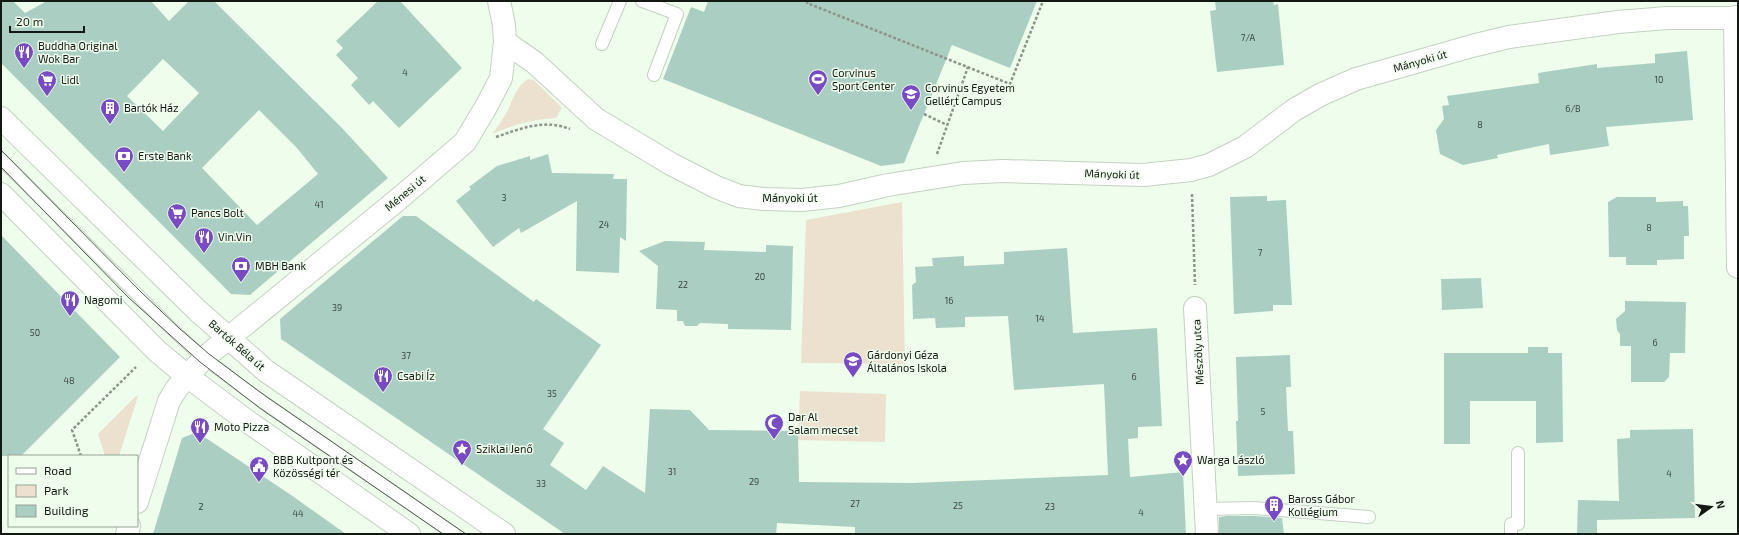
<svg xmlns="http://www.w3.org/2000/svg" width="1739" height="535" font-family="'Exo 2',sans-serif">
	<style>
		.green { fill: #ece1cf }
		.building { fill: #abcec2; fill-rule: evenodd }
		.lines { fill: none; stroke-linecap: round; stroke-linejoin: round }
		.lane-casing { stroke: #c3d1c1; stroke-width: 14 }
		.street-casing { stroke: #c3d1c1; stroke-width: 24 }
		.secondary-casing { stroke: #c3d1c1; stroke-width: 24 }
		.path { stroke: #8b9589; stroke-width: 2.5; stroke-dasharray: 3 2; stroke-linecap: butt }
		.lane { stroke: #fff; stroke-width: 12 }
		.street { stroke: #fff; stroke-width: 22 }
		.secondary { stroke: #fff; stroke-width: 22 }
		.tram { stroke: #535b52; stroke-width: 1 }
		.labels { text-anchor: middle; stroke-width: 3; stroke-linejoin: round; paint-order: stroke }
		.number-label { font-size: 9px; fill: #39463e }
		.poi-label { font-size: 11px; fill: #131812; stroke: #effded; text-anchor: start }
		.street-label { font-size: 11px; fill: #131812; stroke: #effded }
	</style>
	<rect width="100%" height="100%" fill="#effded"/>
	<!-- green -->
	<g class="green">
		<path d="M528 79 534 80 562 108 556 118C532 120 515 124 492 134 498 126 503 119 508 110 513 98 517 86 528 79Z"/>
		<path d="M902 202 905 364 801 363 806 220Z"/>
		<path d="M800 391 886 394 885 442 798 440Z"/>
		<path d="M136 396H138L119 456H105L98 434Z"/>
	</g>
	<!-- building -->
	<g class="building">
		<path d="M1 1H13L25 13 47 1H151L169 21 189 1H214L342 128 388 178 250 295 231 294 1 63ZM163 59 199 93 163 131 127 96ZM259 110 297 148 318 174 257 225 202 168Z"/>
		<path d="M378 1H400L462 68 399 128 373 101 369 105 351 85 358 78 336 55 343 48 336 41Z"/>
		<path d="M708 1H1037L1010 68 952 45 904 163 881 166 663 79 691 7 704 12Z"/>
		<path d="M1215 1H1273L1274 5 1278 4 1284 65 1217 72 1210 11 1216 10Z"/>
		<path d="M1687 51 1693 120 1606 127 1609 146 1550 155 1549 144 1497 155 1498 158 1463 165 1440 154 1436 130 1444 119 1442 106 1449 105 1447 96 1539 83 1538 73 1597 64V68L1655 63V54Z"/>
		<path d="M548 154 552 173 614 174 613 179H627L626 241 620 237 619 273 576 271 577 201 521 233 519 228 493 247 456 201 471 189 469 187 497 166 530 156V160Z"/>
		<path d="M1267 196V201L1286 200 1292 305H1273V311L1234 314 1230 197Z"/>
		<path d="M1617 197H1656V202L1683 201V206H1688L1689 236H1684V259L1657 260V265H1626V257H1609L1608 202Z"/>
		<path d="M403 216H416L534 302 536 299 601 345 543 429 564 443 550 465 586 490 603 466 645 493 650 409 690 410 709 430 798 431 799 482 912 483 1108 475 1104 384 1014 390 1008 316 965 317V327L936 328 935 318 913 319 912 285 916 282 915 267 933 266 932 258 964 256V266L1004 264V252L1067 248 1073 333 1157 328 1162 426 1138 427V438L1128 439 1130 477 1183 472 1186 534H855V527L777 523 776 534H565L281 339 280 319Z"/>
		<path d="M1 235 120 357 21 456H1Z"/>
		<path d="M665 241 705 242 704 250 766 252V245L793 246 791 330 728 329V324L700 323 697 326H685L683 321H677V310L656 309 658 266 639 251Z"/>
		<path d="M1481 278 1483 308 1442 310 1441 279Z"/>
		<path d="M1625 301 1686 302 1685 353H1670L1669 377 1664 382H1631V346H1620V334L1617 330 1616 319 1625 311Z"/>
		<path d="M1528 347H1548V353H1562L1563 442 1536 443V401H1470V444H1444V353H1528Z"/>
		<path d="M1290 355 1291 387H1286L1288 431H1293L1295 474 1238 476 1236 421H1238L1236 357Z"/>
		<path d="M1693 429 1695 518 1597 520V534H1577L1578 500 1619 501 1617 439 1630 438V430Z"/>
		<path d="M197 432 291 495 346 534H153L182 438Z"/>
		<path d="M1227 516H1254L1282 518 1284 534H1219V517Z"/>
	</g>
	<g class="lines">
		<defs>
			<g id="lane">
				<path d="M642 1 677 14 654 75"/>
				<path d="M602 44 620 1"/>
				<path d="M1 159 176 333 204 358 249 392 454 534"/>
				<path d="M1206 509 1254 508 1369 517"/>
				<path d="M1511 534V524H1518V453"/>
			</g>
			<g id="street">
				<path d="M1735 17 1738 267"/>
				<path d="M505 42 534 62 596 119 671 164 716 187 739 196 764 199 802 200 839 196 888 185 963 173 1003 171 1143 175 1191 170 1209 165 1245 147 1294 110 1320 95 1356 79 1472 46 1509 37 1618 22 1667 18H1738"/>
				<path d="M1195 308 1207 534"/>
				<path d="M137 502 169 401 177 388 204 358 401 197 465 142 486 107 501 78 505 42 504 25 499 1"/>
				<path d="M127 534 129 526"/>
			</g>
			<g id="secondary">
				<path d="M1 118 198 311 266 371 504 534"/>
				<path d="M1 194 157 351 187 376 247 421 409 534"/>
			</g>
		</defs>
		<!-- lane casing -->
		<use href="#lane" class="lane-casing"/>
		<!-- street casing -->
		<use href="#street" class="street-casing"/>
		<!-- secondary casing -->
		<use href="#secondary" class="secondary-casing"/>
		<!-- path -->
		<g class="path">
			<path d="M808 1 807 3 1010 84 1043 1"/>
			<path d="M924 114 947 125"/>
			<path d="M496 137C522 128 544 119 570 129"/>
			<path d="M937 154 968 67"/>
			<path d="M1192 194 1195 285"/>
			<path d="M81 456 72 430 136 367"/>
		</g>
		<!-- lane -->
		<use href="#lane" class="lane"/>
		<!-- street -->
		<use href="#street" class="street"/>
		<!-- secondary -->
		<use href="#secondary" class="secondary"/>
		<!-- tram -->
		<g class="tram">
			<path d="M1 150 141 292 180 329 209 354 264 395 466 534"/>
			<path d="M1 167 129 298 200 362 261 409 443 534"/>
		</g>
	</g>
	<!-- icons -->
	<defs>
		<symbol id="restaurant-pin" viewBox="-11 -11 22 30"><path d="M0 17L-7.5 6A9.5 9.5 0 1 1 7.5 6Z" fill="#784bc3" stroke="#effded"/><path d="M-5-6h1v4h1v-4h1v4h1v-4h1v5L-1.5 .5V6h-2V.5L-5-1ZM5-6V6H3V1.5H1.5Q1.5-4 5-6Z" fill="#fff"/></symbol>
		<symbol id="stadium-pin" viewBox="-11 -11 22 30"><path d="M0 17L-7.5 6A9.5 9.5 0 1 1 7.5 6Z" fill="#784bc3" stroke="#effded"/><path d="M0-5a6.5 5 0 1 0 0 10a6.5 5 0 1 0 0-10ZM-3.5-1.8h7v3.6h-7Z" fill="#fff"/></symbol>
		<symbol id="supermarket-pin" viewBox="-11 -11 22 30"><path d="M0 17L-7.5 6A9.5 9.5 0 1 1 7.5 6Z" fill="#784bc3" stroke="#effded"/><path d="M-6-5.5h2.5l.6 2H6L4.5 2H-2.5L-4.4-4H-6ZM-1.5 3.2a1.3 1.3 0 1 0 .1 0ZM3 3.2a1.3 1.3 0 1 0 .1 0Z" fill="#fff"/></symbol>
		<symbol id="university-pin" viewBox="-11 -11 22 30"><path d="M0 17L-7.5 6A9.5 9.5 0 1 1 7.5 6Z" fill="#784bc3" stroke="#effded"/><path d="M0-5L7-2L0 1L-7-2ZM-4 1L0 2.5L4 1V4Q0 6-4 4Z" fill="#fff"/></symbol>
		<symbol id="building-pin" viewBox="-11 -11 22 30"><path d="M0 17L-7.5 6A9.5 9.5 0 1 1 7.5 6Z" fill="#784bc3" stroke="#effded"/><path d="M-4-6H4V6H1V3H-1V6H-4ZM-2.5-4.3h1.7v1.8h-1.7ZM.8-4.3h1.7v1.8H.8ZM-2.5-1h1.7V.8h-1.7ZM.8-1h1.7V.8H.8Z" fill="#fff"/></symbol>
		<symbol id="bank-pin" viewBox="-11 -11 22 30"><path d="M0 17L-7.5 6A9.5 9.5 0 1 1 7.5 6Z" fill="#784bc3" stroke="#effded"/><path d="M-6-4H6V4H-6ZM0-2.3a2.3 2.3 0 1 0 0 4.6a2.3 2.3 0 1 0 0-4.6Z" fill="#fff"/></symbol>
		<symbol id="school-pin" viewBox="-11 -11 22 30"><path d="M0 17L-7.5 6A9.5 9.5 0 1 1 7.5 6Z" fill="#784bc3" stroke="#effded"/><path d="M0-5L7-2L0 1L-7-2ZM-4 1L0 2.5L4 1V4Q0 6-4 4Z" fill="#fff"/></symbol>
		<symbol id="mosque-pin" viewBox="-11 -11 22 30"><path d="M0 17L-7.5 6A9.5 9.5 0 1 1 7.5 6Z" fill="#784bc3" stroke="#effded"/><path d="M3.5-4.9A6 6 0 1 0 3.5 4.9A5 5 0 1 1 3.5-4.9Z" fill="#fff"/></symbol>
		<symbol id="sight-pin" viewBox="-11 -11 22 30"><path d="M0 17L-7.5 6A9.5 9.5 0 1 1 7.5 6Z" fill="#784bc3" stroke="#effded"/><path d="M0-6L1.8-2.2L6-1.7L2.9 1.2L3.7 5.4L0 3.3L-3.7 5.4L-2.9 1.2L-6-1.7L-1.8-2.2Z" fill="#fff"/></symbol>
		<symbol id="civic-pin" viewBox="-11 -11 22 30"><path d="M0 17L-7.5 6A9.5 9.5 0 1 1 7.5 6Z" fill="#784bc3" stroke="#effded"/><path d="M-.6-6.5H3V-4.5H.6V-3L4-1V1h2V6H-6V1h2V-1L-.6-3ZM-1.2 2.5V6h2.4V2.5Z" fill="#fff"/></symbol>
	</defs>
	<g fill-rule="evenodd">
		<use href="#restaurant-pin" x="13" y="41" width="22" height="30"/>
		<use href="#stadium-pin" x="807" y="68" width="22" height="30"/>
		<use href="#supermarket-pin" x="36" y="69" width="22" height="30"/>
		<use href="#university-pin" x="900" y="83" width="22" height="30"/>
		<use href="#building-pin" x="99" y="97" width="22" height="30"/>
		<use href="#bank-pin" x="113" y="145" width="22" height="30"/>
		<use href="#supermarket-pin" x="166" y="202" width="22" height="30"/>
		<use href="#restaurant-pin" x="193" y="226" width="22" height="30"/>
		<use href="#bank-pin" x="230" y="255" width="22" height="30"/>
		<use href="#restaurant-pin" x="59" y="289" width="22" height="30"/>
		<use href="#school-pin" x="842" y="350" width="22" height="30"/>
		<use href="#restaurant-pin" x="372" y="365" width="22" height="30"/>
		<use href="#mosque-pin" x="763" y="412" width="22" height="30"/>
		<use href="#restaurant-pin" x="189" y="416" width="22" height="30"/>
		<use href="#sight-pin" x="451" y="438" width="22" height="30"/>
		<use href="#sight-pin" x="1172" y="449" width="22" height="30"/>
		<use href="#civic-pin" x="248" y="455" width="22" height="30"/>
		<use href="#building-pin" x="1263" y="494" width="22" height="30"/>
	</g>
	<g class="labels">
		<!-- number labels -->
		<g class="number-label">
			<text x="1248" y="41">7/A</text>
			<text x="405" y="76">4</text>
			<text x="1659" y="83">10</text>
			<text x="1573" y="112">6/B</text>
			<text x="1480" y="128">8</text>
			<text x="504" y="201">3</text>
			<text x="319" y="208">41</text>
			<text x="604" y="228">24</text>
			<text x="1649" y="231">8</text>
			<text x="1260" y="256">7</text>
			<text x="760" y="280">20</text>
			<text x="683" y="288">22</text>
			<text x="949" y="304">16</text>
			<text x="337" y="311">39</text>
			<text x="1040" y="322">14</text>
			<text x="35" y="336">50</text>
			<text x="1655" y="346">6</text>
			<text x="406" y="359">37</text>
			<text x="1134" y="380">6</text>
			<text x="69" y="384">48</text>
			<text x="552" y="397">35</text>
			<text x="1263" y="415">5</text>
			<text x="672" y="475">31</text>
			<text x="1669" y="477">4</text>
			<text x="754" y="485">29</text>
			<text x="541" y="487">33</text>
			<text x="855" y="507">27</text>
			<text x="958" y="509">25</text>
			<text x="201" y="510">2</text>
			<text x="1050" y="510">23</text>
			<text x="1141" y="516">4</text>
			<text x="298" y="517">44</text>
		</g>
		<!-- poi labels -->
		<g class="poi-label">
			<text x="38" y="50">Buddha Original<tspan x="38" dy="13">Wok Bar</tspan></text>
			<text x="832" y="77">Corvinus<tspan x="832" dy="13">Sport Center</tspan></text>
			<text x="61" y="84">Lidl</text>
			<text x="925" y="92">Corvinus Egyetem<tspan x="925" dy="13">Gellért Campus</tspan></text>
			<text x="124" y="112">Bartók Ház</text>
			<text x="138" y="160">Erste Bank</text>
			<text x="191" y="217">Pancs Bolt</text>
			<text x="218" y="241">Vin.Vin</text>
			<text x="255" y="270">MBH Bank</text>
			<text x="84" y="304">Nagomi</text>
			<text x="867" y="359">Gárdonyi Géza<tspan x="867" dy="13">Általános Iskola</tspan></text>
			<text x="397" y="380">Csabi Íz</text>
			<text x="788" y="421">Dar Al<tspan x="788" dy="13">Salam mecset</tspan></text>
			<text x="214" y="431">Moto Pizza</text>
			<text x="476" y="453">Sziklai Jenő</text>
			<text x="273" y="464">BBB Kultpont és<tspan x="273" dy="13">Közösségi tér</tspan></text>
			<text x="1197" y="464">Warga László</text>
			<text x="1288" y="503">Baross Gábor<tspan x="1288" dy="13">Kollégium</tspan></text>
		</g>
		<!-- street labels -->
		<g class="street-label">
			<text transform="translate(1420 61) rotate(-16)" y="4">Mányoki út</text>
			<text transform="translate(1112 174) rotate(2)" y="4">Mányoki út</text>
			<text transform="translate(405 193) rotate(-40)" y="4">Ménesi út</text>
			<text x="790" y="202">Mányoki út</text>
			<text transform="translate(237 345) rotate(41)" y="4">Bartók Béla út</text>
			<text transform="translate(1198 352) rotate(-93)" y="4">Mészöly utca</text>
		</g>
	</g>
	<!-- border -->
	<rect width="1739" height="535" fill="none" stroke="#131812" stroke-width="4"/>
	<!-- legend -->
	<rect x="8" y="455" width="130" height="72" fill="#effded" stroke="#97a195"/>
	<rect x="16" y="468" width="20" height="6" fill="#ffffff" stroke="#97a195"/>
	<text x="44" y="475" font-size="12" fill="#131812">Road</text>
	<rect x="16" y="485" width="20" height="12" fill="#ece1cf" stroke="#97a195"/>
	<text x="44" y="495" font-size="12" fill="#131812">Park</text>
	<rect x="16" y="505" width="20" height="12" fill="#abcec2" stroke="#97a195"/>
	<text x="44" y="515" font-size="12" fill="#131812">Building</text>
	<!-- north arrow -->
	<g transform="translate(1711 507) rotate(76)" stroke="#effded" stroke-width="3" paint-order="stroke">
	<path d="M0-3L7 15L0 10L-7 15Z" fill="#131812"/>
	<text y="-6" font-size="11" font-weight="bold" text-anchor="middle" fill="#131812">N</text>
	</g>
	<!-- scale -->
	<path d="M10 26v6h74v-6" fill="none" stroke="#131812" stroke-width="2"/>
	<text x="16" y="26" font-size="12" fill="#131812" stroke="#effded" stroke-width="3" paint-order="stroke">20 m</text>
</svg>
